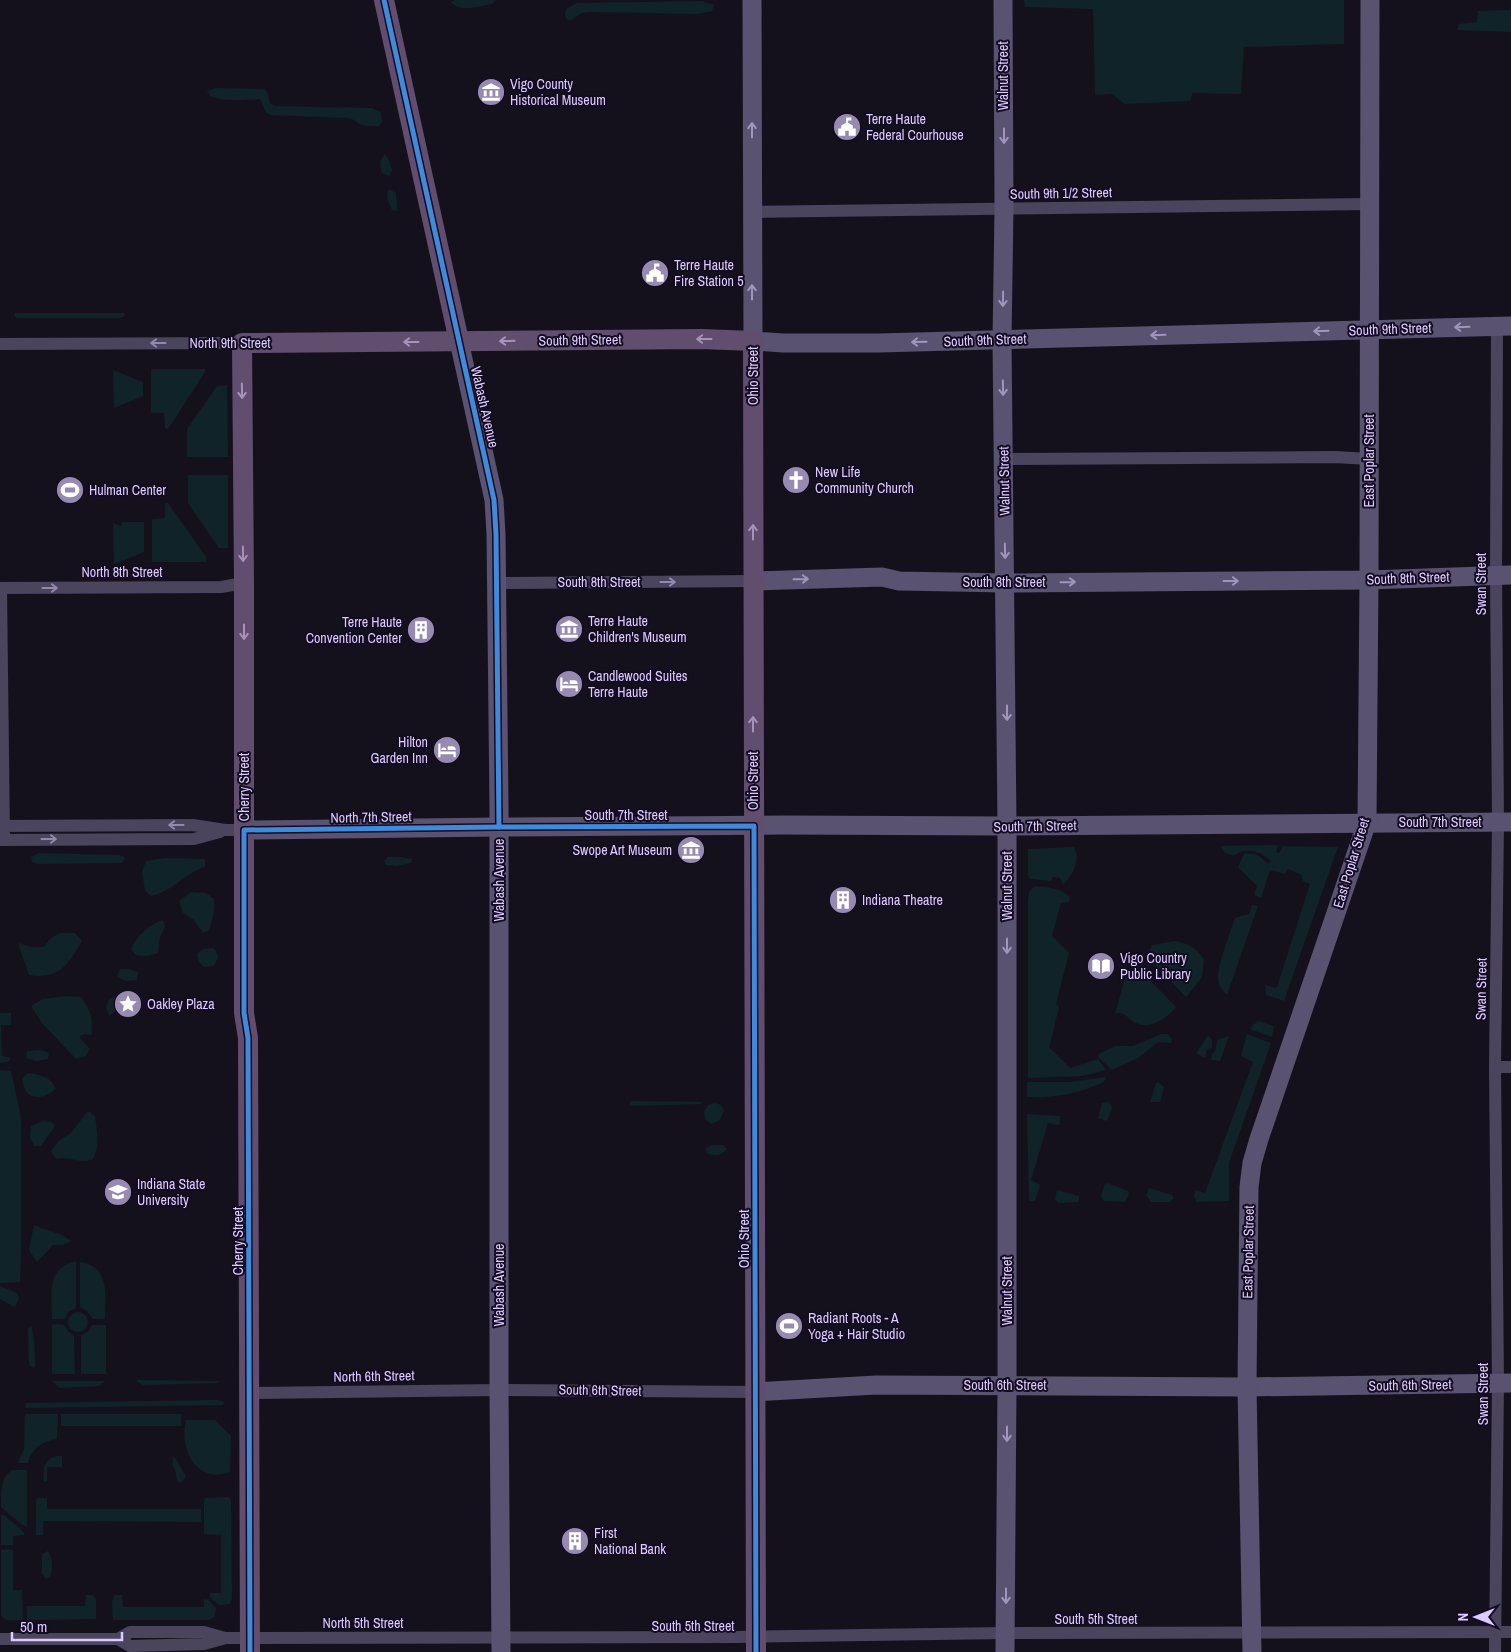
<svg xmlns="http://www.w3.org/2000/svg" width="1511" height="1652" font-family="'Archivo Narrow',sans-serif">
	<style>
		.green { fill: #0f2329 }
		.lines { fill: none; stroke-linecap: round; stroke-linejoin: round }
		.street { stroke: #4b445d; stroke-width: 12 }
		.secondary { stroke: #595270; stroke-width: 19 }
		.primary { stroke: #614e6e; stroke-width: 20 }
		.cycleway-casing { stroke: #140c21; stroke-width: 8 }
		.cycleway { stroke: #408adc; stroke-width: 5 }
		.oneway { stroke: #a195bf }
		.oneway2 { stroke: #a593be }
		.oneway3 { stroke: #9488ae }
		.labels { text-anchor: middle; stroke-width: 4; stroke-linejoin: round; paint-order: stroke }
		.street-label { font-size: 14px; fill: #dccbff; stroke: #140c21 }
		.poi-label { font-size: 14px; fill: #dccbff; stroke: #140c21; text-anchor: start }
	</style>
	<rect width="100%" height="100%" fill="#15111c"/>
	<!-- green -->
	<g class="green">
		<path d="M455 0H496L492 4C479 6 461 13 451 2Z"/>
		<path d="M1024 0H1344V44L1244 47 1241 94 1192 93 1191 101 1125 104 1112 94 1095 95 1093 9 1025 7Z"/>
		<path d="M702 1 714 5 712 11 698 14 588 12 582 13 571 20 566 19 565 14 566 9 577 3Z"/>
		<path d="M1511 10V32L1457 30 1459 24 1477 22 1478 11Z"/>
		<path d="M216 88 265 89 268 94 270 103 275 106 372 108 381 112 382 122 379 126C373 126 367 127 362 125 355 122 355 119 347 118L270 115 266 112 260 99C244 100 224 102 210 96L207 91Z"/>
		<path d="M385 154 390 162 392 171 389 176 382 173C380 165 379 160 385 154Z"/>
		<path d="M389 189 396 193 397 211 392 210C389 203 385 196 389 189Z"/>
		<path d="M15 313H124L125 316 120 318H17L15 316Z"/>
		<path d="M151 369H205V372L168 429 165 428 164 413H151Z"/>
		<path d="M113 370 143 382V396L114 408Z"/>
		<path d="M227 385 228 457H187V429L217 386Z"/>
		<path d="M188 475H228V548H219L188 503Z"/>
		<path d="M165 503H168L206 557V562H152V519L165 518Z"/>
		<path d="M122 522H144V552L114 564 113 523 121 526Z"/>
		<path d="M1278 845 1276 852 1279 853 1283 846 1338 847 1284 1001 1266 995 1265 987 1266 985 1275 988 1277 987 1310 884 1303 881 1302 875 1288 869 1285 874 1270 870 1261 898 1254 895 1257 886 1238 867 1244 854C1256 852 1260 856 1268 864L1271 861C1261 851 1245 846 1234 856 1228 854 1222 853 1221 846Z"/>
		<path d="M1074 847C1081 860 1073 875 1063 885L1060 878 1053 877 1051 881 1030 879 1028 875V849Z"/>
		<path d="M39 853 119 855 125 857 122 863 37 864 32 862 31 857Z"/>
		<path d="M388 857H401L412 859 411 863 396 866 386 865 384 861Z"/>
		<path d="M165 858 205 859V867C186 872 172 892 151 896L145 890 142 872 146 861Z"/>
		<path d="M1035 886C1049 887 1058 888 1069 896L1070 902 1061 903 1052 936 1069 953 1056 1004 1059 1007 1049 1047 1070 1068 1098 1059 1106 1070 1083 1076 1028 1078V899L1029 892Z"/>
		<path d="M191 892 206 893 214 899C216 911 212 919 209 930L203 933 194 920 183 913 179 901Z"/>
		<path d="M1252 905 1258 906 1227 995C1222 990 1218 985 1218 978 1218 964 1230 933 1235 918L1249 914Z"/>
		<path d="M163 920 165 927 160 937 158 953 147 956 136 955 131 949C136 936 150 924 163 920Z"/>
		<path d="M59 933H75L82 941C68 965 59 980 29 975L18 943 32 947H44L50 939Z"/>
		<path d="M1175 941C1189 944 1196 947 1204 960L1202 977 1186 997 1148 958 1152 945Z"/>
		<path d="M212 948 215 949 218 957 214 966 204 967 199 962 197 954 203 949Z"/>
		<path d="M120 969H129L138 972 137 980 126 981 117 977Z"/>
		<path d="M1139 969 1176 1007C1167 1018 1150 1030 1136 1023 1128 1020 1125 1010 1115 1014L1127 971Z"/>
		<path d="M119 995H130L137 1000 131 1005H124L109 1016 106 1007 109 999Z"/>
		<path d="M64 996 81 997C90 1009 94 1020 91 1035L84 1034 79 1037 90 1049 86 1056 76 1059 42 1023 31 1006 43 999Z"/>
		<path d="M0 1013H11V1025H1L2 1056 11 1058 8 1062 0 1063Z"/>
		<path d="M1258 1021 1274 1026 1272 1037 1250 1029 1252 1026Z"/>
		<path d="M1161 1034H1168L1172 1040 1171 1043 1158 1042 1138 1058 1112 1070 1098 1057 1099 1054 1115 1046H1133Z"/>
		<path d="M1247 1034 1271 1043 1229 1163V1201L1197 1202 1194 1197 1195 1190 1205 1193 1253 1062 1241 1056Z"/>
		<path d="M1208 1035 1212 1040V1048L1207 1050 1205 1058 1197 1054V1052Z"/>
		<path d="M1229 1036 1220 1061 1211 1060 1212 1054 1215 1051 1217 1040Z"/>
		<path d="M42 1050 49 1053 48 1059 36 1061 26 1058 27 1051Z"/>
		<path d="M0 1070 11 1071 19 1107 21 1122V1252L20 1282 0 1283Z"/>
		<path d="M28 1073C40 1075 51 1076 56 1089 40 1102 24 1100 22 1078Z"/>
		<path d="M1106 1077 1104 1082C1076 1094 1058 1098 1027 1097V1082H1071Z"/>
		<path d="M1158 1082 1164 1087 1160 1102H1150L1156 1083Z"/>
		<path d="M631 1101 703 1102 700 1104 631 1106 629 1104Z"/>
		<path d="M1107 1102 1111 1105 1112 1108 1107 1121 1098 1118 1102 1103Z"/>
		<path d="M715 1103 721 1105 724 1111 719 1121 711 1124 705 1119 704 1111 708 1105Z"/>
		<path d="M88 1111 95 1116C97 1131 100 1146 93 1159 76 1165 73 1155 56 1159L51 1151 59 1141 71 1133Z"/>
		<path d="M1027 1114 1060 1116V1124L1057 1125 1048 1123 1031 1180 1040 1185 1035 1201H1029Z"/>
		<path d="M43 1121 51 1122 55 1126 41 1146H34L30 1137 31 1126Z"/>
		<path d="M711 1145H723L727 1149C721 1156 716 1156 708 1154L705 1149Z"/>
		<path d="M1107 1183 1128 1191 1129 1194 1125 1202 1104 1201 1101 1196 1105 1184Z"/>
		<path d="M1149 1188 1172 1195 1174 1198 1170 1202H1151L1146 1195Z"/>
		<path d="M1057 1190 1079 1196V1202L1059 1203 1055 1199Z"/>
		<path d="M34 1225 62 1235 71 1241 63 1245H53L37 1262 29 1250Z"/>
		<path d="M76 1261V1308L68 1312 65 1319H52C52 1294 45 1269 76 1261Z"/>
		<path d="M80 1262C111 1267 105 1295 105 1319H93L87 1311 80 1307Z"/>
		<path d="M0 1286 17 1293 19 1298 15 1307 0 1299Z"/>
		<circle cx="78" cy="1322" r="10"/>
		<path d="M52 1324 64 1325 68 1331 74 1336 75 1374H52Z"/>
		<path d="M92 1325H106V1374H81V1336L89 1331Z"/>
		<path d="M31 1326C35 1340 35 1353 35 1367L33 1368 29 1365 28 1329Z"/>
		<path d="M138 1380 220 1381 217 1383 143 1385 136 1381Z"/>
		<path d="M52 1381H105L99 1386 60 1388Z"/>
		<path d="M217 1400 224 1402 223 1405 25 1408 26 1403Z"/>
		<path d="M25 1414H58L57 1439C42 1441 31 1449 28 1463H19L18 1462 24 1449Z"/>
		<rect x="61" y="1414" width="120" height="12"/>
		<path d="M186 1420H215L231 1436 230 1472C196 1484 179 1450 186 1420Z"/>
		<path d="M56 1456H62V1467H47V1481H44C42 1469 44 1460 56 1456Z"/>
		<path d="M172 1456 176 1459 186 1476 182 1482 179 1483 177 1481 175 1469 173 1467Z"/>
		<path d="M13 1470H27V1527L21 1524 1 1507C1 1493 0 1476 13 1470Z"/>
		<path d="M229 1497 231 1500 232 1598 230 1604 219 1605 210 1597V1593H221V1535L204 1534V1501L205 1498Z"/>
		<path d="M39 1498H47V1509H201V1522L43 1521V1535H36V1499Z"/>
		<path d="M1 1515H4L24 1532V1535L13 1536V1545H1Z"/>
		<path d="M1 1549 13 1550V1590H22L23 1620C15 1620 5 1623 1 1615Z"/>
		<path d="M48 1551C53 1557 53 1570 50 1577L46 1579 42 1574V1554Z"/>
		<path d="M86 1595H93L96 1599V1619L27 1620V1606H85Z"/>
		<path d="M115 1595H122L123 1607H204V1599L208 1600 216 1608 215 1617 208 1620H113L112 1601Z"/>
	</g>
	<g class="lines">
		<!-- street -->
		<g class="street">
			<path d="M752 212 1370 204"/>
			<path d="M0 344 242 343"/>
			<path d="M1004 459 1335 457 1369 459"/>
			<path d="M496 583 753 581"/>
			<path d="M0 588 221 587 244 583"/>
			<path d="M1 588 4 840"/>
			<path d="M0 826 193 825 225 830H244"/>
			<path d="M0 840 194 839 220 832"/>
			<path d="M1495 1067H1511"/>
			<path d="M249 1393 499 1390 755 1392"/>
			<path d="M0 1639H118L130 1646 204 1644 226 1638 735 1637 1005 1633 1511 1632"/>
			<path d="M118 1639 130 1632H204L225 1638"/>
			<path d="M1495 1652 1498 1383 1495 1067 1498 822 1496 575 1497 326"/>
		</g>
		<!-- secondary -->
		<g class="secondary">
			<path d="M752 0 753 341 783 343H879L1511 326"/>
			<path d="M1003 0 1004 209 1002 340 1007 826V1385L1005 1652"/>
			<path d="M459 341 494 500 496 534 499 807V1390L501 1652"/>
			<path d="M753 581 882 577 899 581 1006 583 1369 580 1511 575"/>
			<path d="M244 830 499 827 782 825 1007 826 1511 822"/>
			<path d="M755 1392 876 1385 1247 1387 1511 1383"/>
			<path d="M1252 1652 1247 1387 1249 1187 1252 1163 1259 1139 1367 822 1369 580 1370 0"/>
		</g>
		<!-- primary -->
		<g class="primary">
			<path d="M384 0 459 341"/>
			<path d="M250 1652 248 1038 244 1013V583L242 343 701 339 753 341 756 1652"/>
		</g>
		<defs>
			<g id="cycleway">
				<path d="M384 0 494 500 496 534 499 827"/>
				<path d="M250 1652 248 1038 244 1013V830L499 827 754 826 756 1652"/>
			</g>
		</defs>
		<!-- cycleway casing -->
		<use href="#cycleway" class="cycleway-casing"/>
		<!-- cycleway -->
		<use href="#cycleway" class="cycleway"/>
	</g>
	<!-- one-way arrows -->
	<defs><path id="oneway-shaft" d="M-6 0H5M1.5-3L5.5 0L1.5 3" fill="none" stroke-width="1.6" stroke-linecap="round" stroke-linejoin="round" transform="scale(1.25)"/></defs>
	<g class="oneway">
		<use href="#oneway-shaft" transform="translate(752 130) rotate(-90)"/>
		<use href="#oneway-shaft" transform="translate(1004 136) rotate(90)"/>
		<use href="#oneway-shaft" transform="translate(752 292) rotate(-90)"/>
		<use href="#oneway-shaft" transform="translate(1003 299) rotate(91)"/>
		<use href="#oneway-shaft" transform="translate(1462 327) rotate(178)"/>
		<use href="#oneway-shaft" transform="translate(1321 331) rotate(178)"/>
		<use href="#oneway-shaft" transform="translate(1158 335) rotate(178)"/>
		<use href="#oneway-shaft" transform="translate(919 342) rotate(179)"/>
		<use href="#oneway-shaft" transform="translate(1003 388) rotate(89)"/>
		<use href="#oneway-shaft" transform="translate(1005 551) rotate(89)"/>
		<use href="#oneway-shaft" transform="translate(801 579) rotate(-1)"/>
		<use href="#oneway-shaft" transform="translate(1231 581)"/>
		<use href="#oneway-shaft" transform="translate(1068 582) rotate(-1)"/>
		<use href="#oneway-shaft" transform="translate(1007 713) rotate(90)"/>
		<use href="#oneway-shaft" transform="translate(1007 946) rotate(90)"/>
		<use href="#oneway-shaft" transform="translate(1007 1434) rotate(90)"/>
		<use href="#oneway-shaft" transform="translate(1006 1596) rotate(90)"/>
	</g>
	<g class="oneway2">
		<use href="#oneway-shaft" transform="translate(704 339) rotate(-180)"/>
		<use href="#oneway-shaft" transform="translate(507 341) rotate(179)"/>
		<use href="#oneway-shaft" transform="translate(411 342) rotate(180)"/>
		<use href="#oneway-shaft" transform="translate(242 391) rotate(89)"/>
		<use href="#oneway-shaft" transform="translate(753 532) rotate(-90)"/>
		<use href="#oneway-shaft" transform="translate(243 554) rotate(89)"/>
		<use href="#oneway-shaft" transform="translate(244 632) rotate(90)"/>
		<use href="#oneway-shaft" transform="translate(753 724) rotate(-90)"/>
	</g>
	<g class="oneway3">
		<use href="#oneway-shaft" transform="translate(158 343) rotate(180)"/>
		<use href="#oneway-shaft" transform="translate(668 582)"/>
		<use href="#oneway-shaft" transform="translate(50 588)"/>
		<use href="#oneway-shaft" transform="translate(176 825) rotate(180)"/>
		<use href="#oneway-shaft" transform="translate(49 839)"/>
	</g>
	<!-- icons -->
	<defs>
		<symbol id="museum-disc" viewBox="-11 -11 22 22"><circle r="9.5" fill="#968ab0" stroke="#140c21"/><path d="M0-6L6-3V-2H-6V-3ZM-5-1h2V3h-2ZM-1-1h2V3h-2ZM3-1h2V3H3ZM-6 4H6V6H-6Z" fill="#fff"/></symbol>
		<symbol id="civic-disc" viewBox="-11 -11 22 22"><circle r="9.5" fill="#968ab0" stroke="#140c21"/><path d="M-.6-6.5H3V-4.5H.6V-3L4-1V1h2V6H-6V1h2V-1L-.6-3ZM-1.2 2.5V6h2.4V2.5Z" fill="#fff"/></symbol>
		<symbol id="church-disc" viewBox="-11 -11 22 22"><circle r="9.5" fill="#968ab0" stroke="#140c21"/><path d="M-1.2-6h2.4v3.5h3.3v2.4h-3.3V6h-2.4V-.1h-3.3v-2.4h3.3Z" fill="#fff"/></symbol>
		<symbol id="stadium-disc" viewBox="-11 -11 22 22"><circle r="9.5" fill="#968ab0" stroke="#140c21"/><path d="M0-5a6.5 5 0 1 0 0 10a6.5 5 0 1 0 0-10ZM-3.5-1.8h7v3.6h-7Z" fill="#fff"/></symbol>
		<symbol id="building-disc" viewBox="-11 -11 22 22"><circle r="9.5" fill="#968ab0" stroke="#140c21"/><path d="M-4-6H4V6H1V3H-1V6H-4ZM-2.5-4.3h1.7v1.8h-1.7ZM.8-4.3h1.7v1.8H.8ZM-2.5-1h1.7V.8h-1.7ZM.8-1h1.7V.8H.8Z" fill="#fff"/></symbol>
		<symbol id="hotel-disc" viewBox="-11 -11 22 22"><circle r="9.5" fill="#968ab0" stroke="#140c21"/><path d="M-6-4.5h1.5V1H6V5H4.5V3h-9V5H-6ZM-4 0a1.8 1.8 0 1 1 3.6 0ZM.5 0V-2.5h3Q6-2.5 6 0Z" fill="#fff"/></symbol>
		<symbol id="library-disc" viewBox="-11 -11 22 22"><circle r="9.5" fill="#968ab0" stroke="#140c21"/><path d="M-6-4Q-3-5.5-.7-3.5V5Q-3 3-6 4ZM6-4Q3-5.5 .7-3.5V5Q3 3 6 4Z" fill="#fff"/></symbol>
		<symbol id="sight-disc" viewBox="-11 -11 22 22"><circle r="9.5" fill="#968ab0" stroke="#140c21"/><path d="M0-6L1.8-2.2L6-1.7L2.9 1.2L3.7 5.4L0 3.3L-3.7 5.4L-2.9 1.2L-6-1.7L-1.8-2.2Z" fill="#fff"/></symbol>
		<symbol id="university-disc" viewBox="-11 -11 22 22"><circle r="9.5" fill="#968ab0" stroke="#140c21"/><path d="M0-5L7-2L0 1L-7-2ZM-4 1L0 2.5L4 1V4Q0 6-4 4Z" fill="#fff"/></symbol>
	</defs>
	<g fill-rule="evenodd">
		<use href="#museum-disc" x="475" y="76" width="32" height="32"/>
		<use href="#civic-disc" x="831" y="111" width="32" height="32"/>
		<use href="#civic-disc" x="639" y="257" width="32" height="32"/>
		<use href="#church-disc" x="780" y="464" width="32" height="32"/>
		<use href="#stadium-disc" x="54" y="474" width="32" height="32"/>
		<use href="#museum-disc" x="553" y="613" width="32" height="32"/>
		<use href="#building-disc" x="405" y="614" width="32" height="32"/>
		<use href="#hotel-disc" x="553" y="668" width="32" height="32"/>
		<use href="#hotel-disc" x="431" y="734" width="32" height="32"/>
		<use href="#museum-disc" x="675" y="834" width="32" height="32"/>
		<use href="#building-disc" x="827" y="884" width="32" height="32"/>
		<use href="#library-disc" x="1085" y="950" width="32" height="32"/>
		<use href="#sight-disc" x="112" y="988" width="32" height="32"/>
		<use href="#university-disc" x="102" y="1176" width="32" height="32"/>
		<use href="#stadium-disc" x="773" y="1310" width="32" height="32"/>
		<use href="#building-disc" x="559" y="1525" width="32" height="32"/>
	</g>
	<g class="labels">
		<!-- street labels -->
		<g class="street-label">
			<text transform="translate(1003 76) rotate(-90)" y="5">Walnut Street</text>
			<text transform="translate(1061 193) rotate(-1)" y="5">South 9th 1/2 Street</text>
			<text transform="translate(1390 329) rotate(-2)" y="5">South 9th Street</text>
			<text transform="translate(580 340) rotate(-1)" y="5">South 9th Street</text>
			<text transform="translate(985 340) rotate(-2)" y="5">South 9th Street</text>
			<text x="230" y="348">North 9th Street</text>
			<text transform="translate(753 376) rotate(-90)" y="5">Ohio Street</text>
			<text transform="translate(485 407) rotate(77)" y="5">Wabash Avenue</text>
			<text transform="translate(1369 461) rotate(-90)" y="5">East Poplar Street</text>
			<text transform="translate(1004 481) rotate(-91)" y="5">Walnut Street</text>
			<text x="122" y="577">North 8th Street</text>
			<text transform="translate(1408 578) rotate(-2)" y="5">South 8th Street</text>
			<text x="599" y="587">South 8th Street</text>
			<text x="1004" y="587">South 8th Street</text>
			<text transform="translate(1481 584) rotate(-90)" y="5">Swan Street</text>
			<text transform="translate(753 781) rotate(-90)" y="5">Ohio Street</text>
			<text transform="translate(244 787) rotate(-90)" y="5">Cherry Street</text>
			<text x="626" y="820">South 7th Street</text>
			<text transform="translate(371 817) rotate(-1)" y="5">North 7th Street</text>
			<text x="1440" y="827">South 7th Street</text>
			<text transform="translate(1035 826) rotate(-1)" y="5">South 7th Street</text>
			<text transform="translate(1351 863) rotate(-73)" y="5">East Poplar Street</text>
			<text transform="translate(499 880) rotate(-90)" y="5">Wabash Avenue</text>
			<text transform="translate(1007 886) rotate(-90)" y="5">Walnut Street</text>
			<text transform="translate(1481 989) rotate(-89)" y="5">Swan Street</text>
			<text transform="translate(744 1239) rotate(-90)" y="5">Ohio Street</text>
			<text transform="translate(238 1241) rotate(-90)" y="5">Cherry Street</text>
			<text transform="translate(1248 1252) rotate(-89)" y="5">East Poplar Street</text>
			<text transform="translate(499 1285) rotate(-90)" y="5">Wabash Avenue</text>
			<text transform="translate(1007 1291) rotate(-90)" y="5">Walnut Street</text>
			<text transform="translate(374 1376) rotate(-1)" y="5">North 6th Street</text>
			<text x="1005" y="1390">South 6th Street</text>
			<text transform="translate(1410 1385) rotate(-1)" y="5">South 6th Street</text>
			<text transform="translate(600 1390) rotate(1)" y="5">South 6th Street</text>
			<text transform="translate(1483 1394) rotate(-90)" y="5">Swan Street</text>
			<text x="1096" y="1624">South 5th Street</text>
			<text x="363" y="1628">North 5th Street</text>
			<text x="693" y="1631">South 5th Street</text>
		</g>
		<!-- poi labels -->
		<g class="poi-label">
			<text x="510" y="89">Vigo County<tspan x="510" dy="16">Historical Museum</tspan></text>
			<text x="866" y="124">Terre Haute<tspan x="866" dy="16">Federal Courhouse</tspan></text>
			<text x="674" y="270">Terre Haute<tspan x="674" dy="16">Fire Station 5</tspan></text>
			<text x="815" y="477">New Life<tspan x="815" dy="16">Community Church</tspan></text>
			<text x="89" y="495">Hulman Center</text>
			<text x="588" y="626">Terre Haute<tspan x="588" dy="16">Children's Museum</tspan></text>
			<text x="402" y="627" text-anchor="end">Terre Haute<tspan x="402" dy="16">Convention Center</tspan></text>
			<text x="588" y="681">Candlewood Suites<tspan x="588" dy="16">Terre Haute</tspan></text>
			<text x="428" y="747" text-anchor="end">Hilton<tspan x="428" dy="16">Garden Inn</tspan></text>
			<text x="672" y="855" text-anchor="end">Swope Art Museum</text>
			<text x="862" y="905">Indiana Theatre</text>
			<text x="1120" y="963">Vigo Country<tspan x="1120" dy="16">Public Library</tspan></text>
			<text x="147" y="1009">Oakley Plaza</text>
			<text x="137" y="1189">Indiana State<tspan x="137" dy="16">University</tspan></text>
			<text x="808" y="1323">Radiant Roots - A<tspan x="808" dy="16">Yoga + Hair Studio</tspan></text>
			<text x="594" y="1538">First<tspan x="594" dy="16">National Bank</tspan></text>
		</g>
	</g>
	<!-- north arrow -->
	<g transform="translate(1476 1617) rotate(270)" stroke="#140c21" stroke-width="4" paint-order="stroke">
	<path d="M0-4L9 19L0 12L-9 19Z" fill="#dccbff"/>
	<text y="-8" font-size="14" font-weight="bold" text-anchor="middle" fill="#dccbff">N</text>
	</g>
	<!-- scale -->
	<path d="M12 1632v8h110v-8" fill="none" stroke="#dccbff" stroke-width="2.5"/>
	<text x="20" y="1632" font-size="15" fill="#dccbff" stroke="#140c21" stroke-width="4" paint-order="stroke">50 m</text>
</svg>
